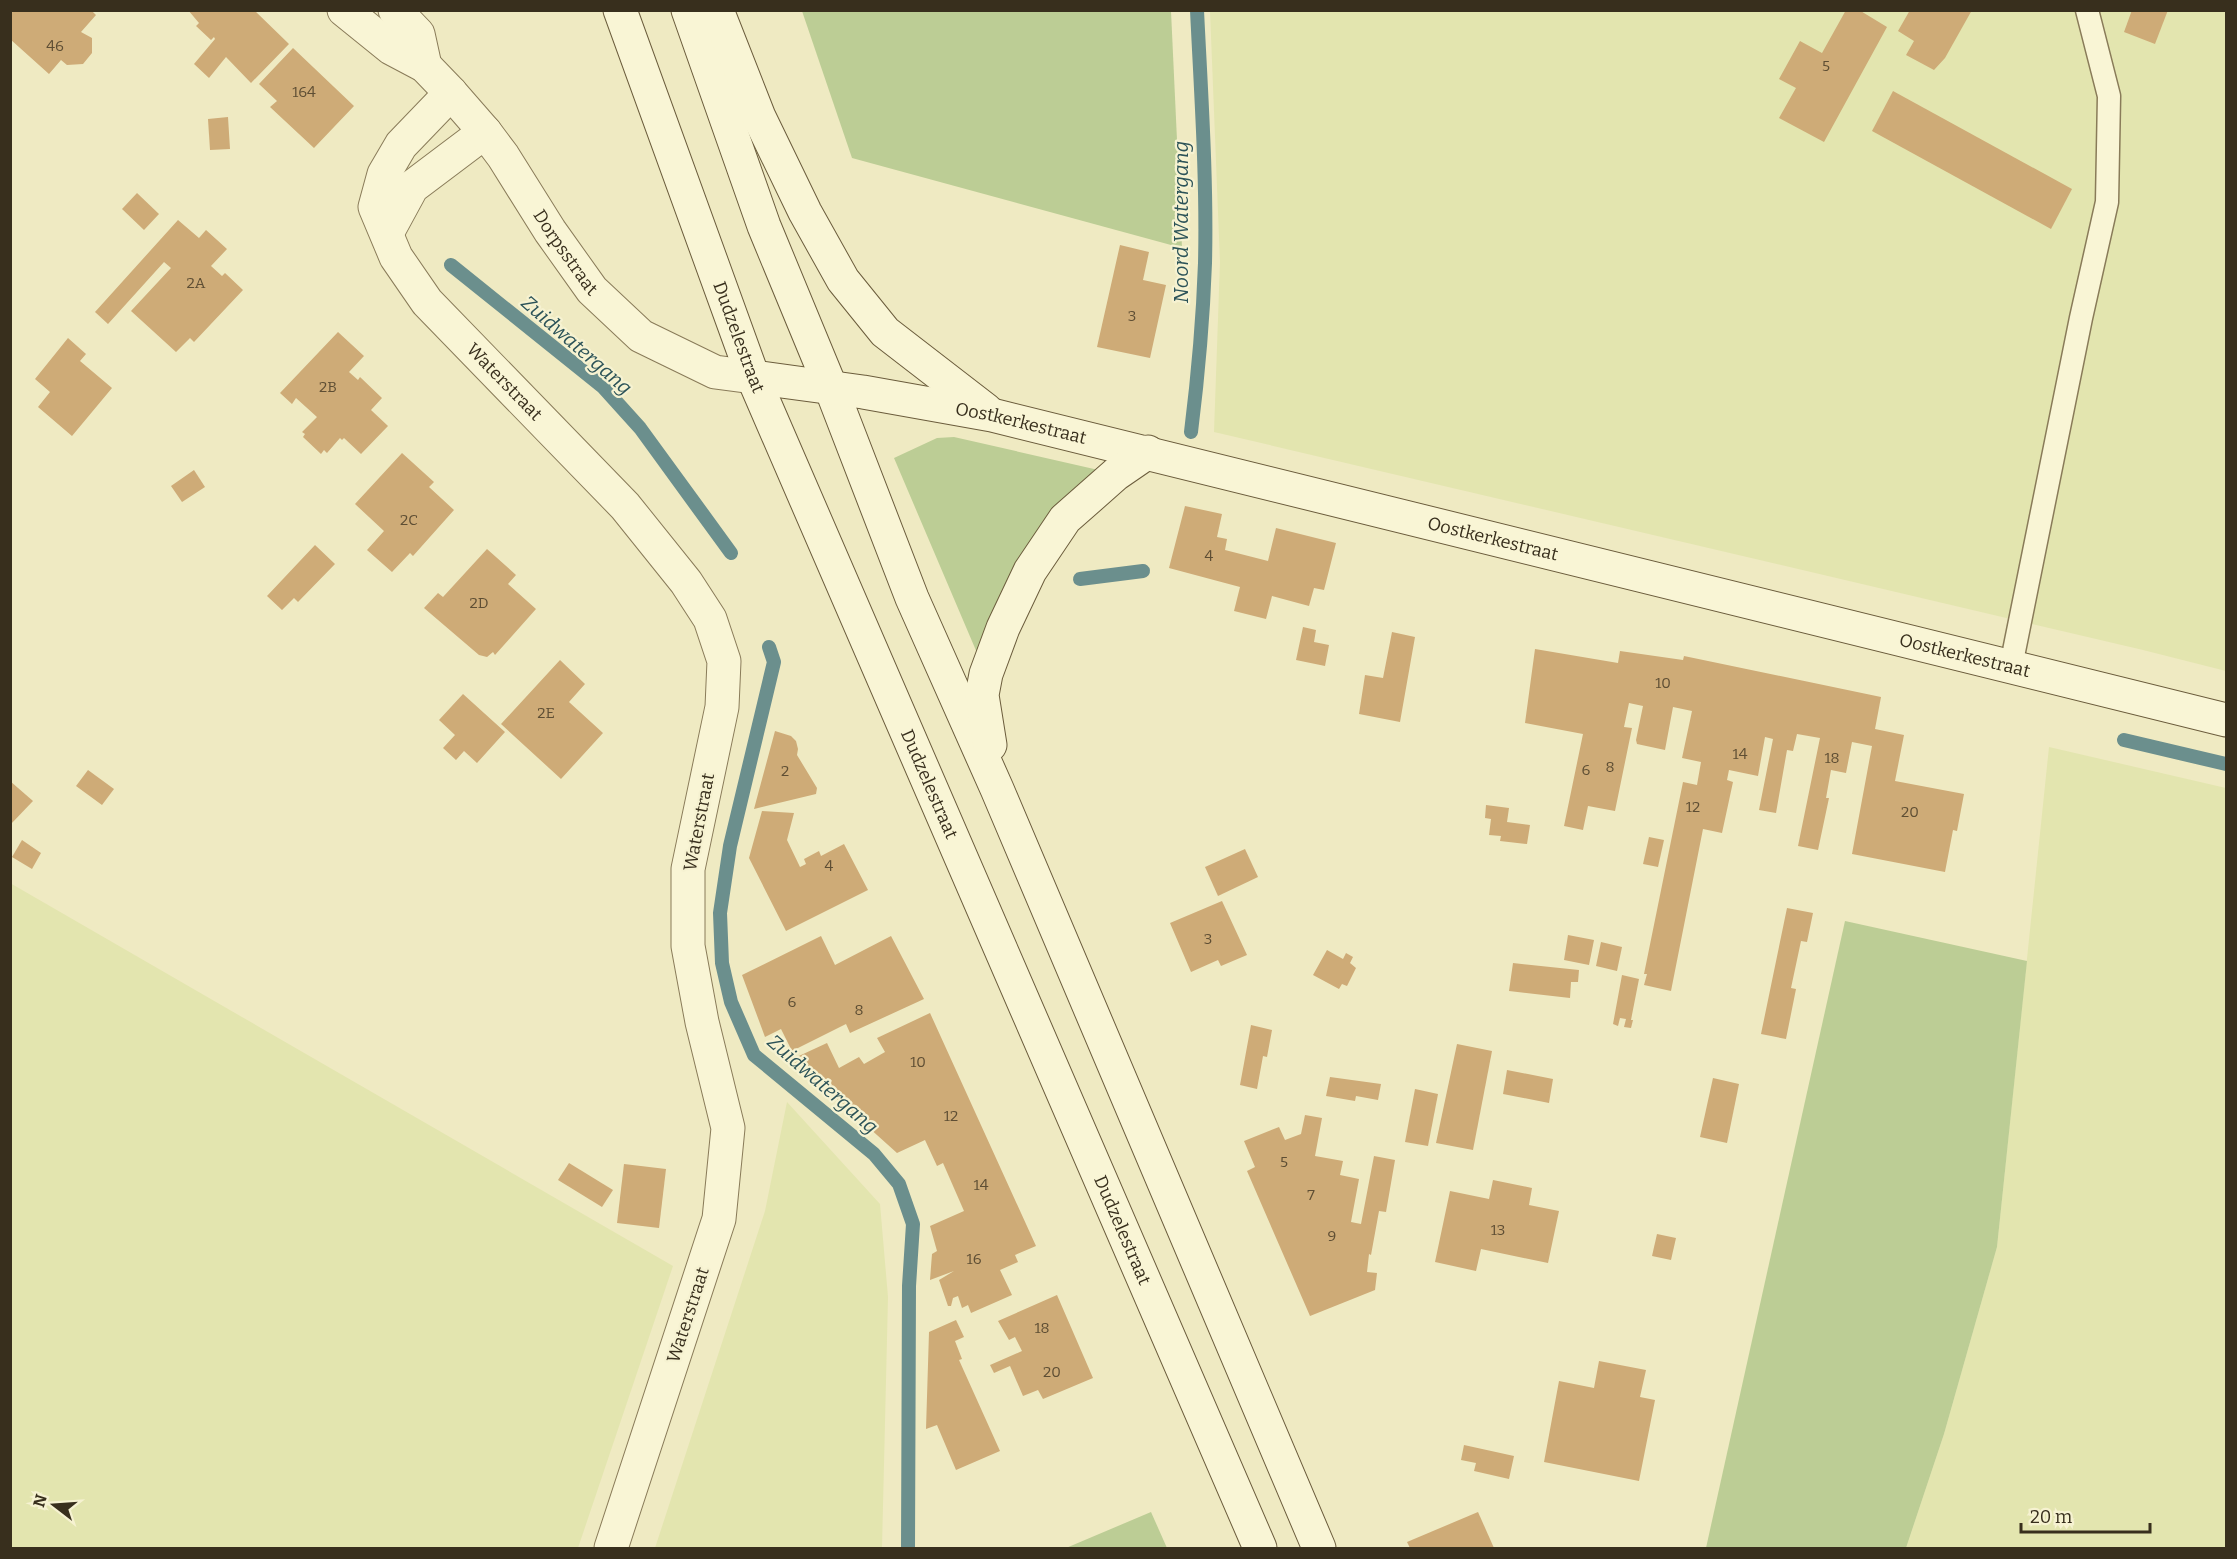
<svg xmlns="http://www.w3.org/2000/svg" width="2237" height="1559" font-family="Bitter,serif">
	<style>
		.farmland { fill: #e3e5af }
		.green { fill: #bccd95 }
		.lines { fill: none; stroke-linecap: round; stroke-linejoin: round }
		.stream { stroke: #6b8f8d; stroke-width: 14 }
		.building { fill: #ceab77 }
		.service-casing { stroke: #897b59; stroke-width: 25 }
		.minor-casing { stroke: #897b59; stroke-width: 35 }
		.tertiary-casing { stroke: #897b59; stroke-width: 35 }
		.secondary-casing { stroke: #6b5c3c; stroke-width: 35 }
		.service { stroke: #f9f5d5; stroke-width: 22 }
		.minor { stroke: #f9f5d5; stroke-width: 33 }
		.tertiary { stroke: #f9f5d5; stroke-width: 33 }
		.secondary { stroke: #f9f5d5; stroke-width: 33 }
		.labels { text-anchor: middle; stroke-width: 4.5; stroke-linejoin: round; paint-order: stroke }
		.number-label { font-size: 15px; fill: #5e4e34 }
		.street-label { font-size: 18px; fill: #382f1d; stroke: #f6f2d1 }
		.water-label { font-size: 20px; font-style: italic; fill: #2c5358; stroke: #f6f2d1 }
	</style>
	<rect width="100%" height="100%" fill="#efeac2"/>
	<!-- farmland -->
	<g class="farmland">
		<path d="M1210 11H2226V671L2143 650 1214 432 1220 262Z"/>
		<path d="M2049 747 2226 788V1548H1906L1944 1434 1997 1247Z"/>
		<path d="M10 883 673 1266 578 1548H11Z"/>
		<path d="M787 1102 880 1204 888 1297 882 1548H655L765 1211Z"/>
	</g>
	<!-- green -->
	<g class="green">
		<path d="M802 11H1171L1182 248 852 158Z"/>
		<path d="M954 437 1116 474 1065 518 986 674 894 458 937 438Z"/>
		<path d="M1845 921 2027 961 1997 1247 1944 1434 1906 1548H1706Z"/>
		<path d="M1151 1512 1167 1548H1065H1066Z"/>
	</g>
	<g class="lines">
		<!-- stream -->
		<g class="stream">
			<path d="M451 265 603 387 640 428 731 553"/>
			<path d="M1191 432C1198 376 1203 320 1205 263 1207 179 1201 94 1197 10"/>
			<path d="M1080 579 1143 571"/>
			<path d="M769 647 774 662 730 846 720 913 722 963 731 1002 754 1055 874 1154 899 1184 913 1224 909 1286 908 1548"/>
			<path d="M2124 740 2226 764"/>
		</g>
	</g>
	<!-- building -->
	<g class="building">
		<path d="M14 10H91L96 15 81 32 92 38V53L83 64 67 65 61 60 49 74 10 39V15Z"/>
		<path d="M188 10H254L289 44 251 83 226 57 209 78 194 64 215 39 214 37 211 40 196 26 199 23Z"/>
		<path d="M1846 10H1859L1887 27 1824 142 1779 118 1796 88 1779 79 1800 41 1822 53Z"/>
		<path d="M1910 10H1972L1945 58 1934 70 1906 55 1914 41 1898 31Z"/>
		<path d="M2132 10H2168L2155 44 2124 32Z"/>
		<path d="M293 48 354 106 314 148 270 107 277 101 259 84Z"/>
		<path d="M1893 91 2072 189 2051 229 1872 131Z"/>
		<path d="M228 117 230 149 210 150 208 119Z"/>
		<path d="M137 193 159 214 144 230 122 209Z"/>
		<path d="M178 220 199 238 206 230 227 249 211 266 222 276 225 273 243 290 194 342 190 338 176 352 131 311 171 268 164 262 108 324 95 312Z"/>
		<path d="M1120 245 1149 252 1143 280 1166 285 1150 358 1097 347Z"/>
		<path d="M338 332 364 356 349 372 358 380 360 377 382 398 371 410 388 426 361 454 344 438 342 440 340 438 327 453 324 450 321 454 303 437 305 434 302 432 317 417 296 398 292 404 280 393Z"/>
		<path d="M68 338 86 354 80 361 112 388 72 436 38 407 50 392 35 379Z"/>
		<path d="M402 453 434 482 429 487 454 510 413 556 410 553 392 572 367 550 384 531 355 504Z"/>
		<path d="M194 470 205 487 182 502 171 486Z"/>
		<path d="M1185 506 1222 514 1217 537 1227 539 1225 550 1268 561 1276 528 1336 543 1324 590 1314 588 1309 606 1272 596 1266 619 1234 611 1240 587 1169 568Z"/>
		<path d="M315 545 335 564 298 602 294 598 282 610 267 596Z"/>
		<path d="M487 549 516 575 508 584 536 609 495 655 493 652 487 657 479 655 424 608 438 593 443 597Z"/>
		<path d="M1303 627 1316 630 1314 642 1329 645 1325 666 1296 660Z"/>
		<path d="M1392 632 1415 637 1400 722 1359 714 1365 675 1383 678Z"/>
		<path d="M1535 649 1618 663 1620 651 1683 660 1684 656 1881 697 1875 729 1904 735 1895 781 1964 794 1957 831 1953 830 1945 872 1852 854 1872 746 1852 742 1846 773 1831 770 1826 798H1829L1818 850 1798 846 1820 738 1797 734 1793 751 1787 750 1776 813 1759 810 1773 739 1765 737 1758 776 1729 770 1727 780 1733 782 1722 833 1703 829 1671 991 1644 985 1647 974H1644L1683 782 1697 785 1701 762 1682 758 1692 711 1673 707 1665 750 1637 744 1636 740 1643 706 1629 703 1624 727 1632 728 1615 811 1588 806 1583 830 1564 826 1583 734 1525 723Z"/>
		<path d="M560 660 585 684 569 702 603 733 561 779 501 724Z"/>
		<path d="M463 694 505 732 477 763 464 751 456 760 443 748 455 735 439 720Z"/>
		<path d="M775 731 791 736 796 741 798 749 797 755 817 788 816 794 754 809Z"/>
		<path d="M88 770 114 789 102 805 76 786Z"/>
		<path d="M10 781 33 801 10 825Z"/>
		<path d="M1486 805 1509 808 1507 822 1530 825 1527 844 1500 841 1501 836 1489 835 1491 819 1485 818Z"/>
		<path d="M762 811 794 813 787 840 800 867 806 864 804 859 819 851 821 856 844 844 868 890 786 931 749 858Z"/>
		<path d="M1649 837 1664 840 1658 867 1643 864Z"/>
		<path d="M22 840 41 853 32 869 12 857Z"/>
		<path d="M1245 849 1258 877 1218 896 1205 867Z"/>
		<path d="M1222 901 1247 955 1221 966 1218 960 1191 972 1170 923Z"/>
		<path d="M1787 908 1813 913 1807 942 1801 941 1791 988 1796 989 1786 1039 1761 1034Z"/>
		<path d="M1568 935 1594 940 1589 965 1564 960Z"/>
		<path d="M821 936 835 965 891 936 924 999 850 1033 846 1024 792 1051 781 1029 765 1037 742 975Z"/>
		<path d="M1601 942 1622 947 1617 971 1596 966Z"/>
		<path d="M1327 950 1343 959 1346 953 1353 957 1350 963 1356 968 1347 986 1342 984 1339 989 1313 975Z"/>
		<path d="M1513 963 1579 970 1578 982H1571L1570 998 1509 991Z"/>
		<path d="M1622 975 1639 979 1631 1020H1633L1631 1028 1624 1027 1626 1019 1620 1018 1618 1026 1613 1024Z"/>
		<path d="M930 1013 1036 1246 1015 1255 1018 1262 1000 1270 1012 1295 971 1313 968 1305 962 1308 958 1296 953 1298 951 1306H948L939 1280 954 1271 930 1280 932 1254 937 1251 930 1226 964 1211 943 1163 937 1166 925 1140 897 1153 828 1091 825 1092 788 1061 827 1043 839 1068 859 1057 864 1064 885 1052 877 1038Z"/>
		<path d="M1251 1025 1272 1030 1267 1057 1263 1056 1257 1089 1240 1085Z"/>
		<path d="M1457 1044 1492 1051 1473 1150 1436 1143Z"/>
		<path d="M1507 1070 1553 1079 1549 1103 1503 1094Z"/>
		<path d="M1330 1077 1381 1084 1378 1100 1356 1096 1355 1101 1326 1096Z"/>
		<path d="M1713 1078 1739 1084 1727 1143 1700 1137Z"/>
		<path d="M1415 1089 1438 1094 1428 1146 1405 1142Z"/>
		<path d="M1305 1115 1322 1118 1315 1156 1343 1161 1340 1175 1359 1179 1351 1222 1361 1224 1374 1156 1395 1160 1386 1212 1379 1211 1371 1255 1369 1254 1367 1272 1377 1273 1375 1290 1310 1316 1247 1171 1255 1167 1244 1141 1279 1127 1285 1140 1301 1134Z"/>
		<path d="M569 1163 613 1190 602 1207 558 1180Z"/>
		<path d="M624 1164 666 1169 659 1228 617 1223Z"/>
		<path d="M1493 1180 1532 1188 1529 1205 1559 1211 1548 1263 1481 1249 1476 1271 1435 1262 1450 1191 1489 1199Z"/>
		<path d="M1657 1234 1676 1238 1671 1260 1652 1256Z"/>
		<path d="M1057 1295 1093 1378 1043 1399 1038 1390 1023 1396 1010 1366 994 1373 990 1365 1022 1351 1015 1337 1009 1340 998 1321Z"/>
		<path d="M956 1320 964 1337 955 1341 962 1359 959 1360 1000 1451 956 1470 937 1425 926 1429 929 1332Z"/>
		<path d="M1599 1361 1646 1370 1640 1397 1655 1400 1639 1481 1544 1462 1559 1381 1594 1388Z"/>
		<path d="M1464 1445 1514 1456 1509 1479 1474 1471 1476 1463 1461 1460Z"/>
		<path d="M1478 1512 1494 1548H1410L1407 1542Z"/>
	</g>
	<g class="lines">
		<defs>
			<path id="service" d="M2011 666 2081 318 2107 202 2109 96 2087 10"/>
			<g id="minor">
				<path id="s1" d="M451 93 401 145 384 174 375 207 396 257 427 302 625 506 686 582 710 619 724 661 722 707 688 869V946L702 1022 728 1128 719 1219 611 1548"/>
				<path d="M387 233 412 187 485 132"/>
			</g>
			<g id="tertiary">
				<path id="s2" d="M344 10 391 48 425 66 451 93 485 132 503 156 550 231 592 290 641 336 715 372 753 377"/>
				<path d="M395 10 418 34 425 66"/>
			</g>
			<g id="secondary">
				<path id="s3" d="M620 10 753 377 1260 1548"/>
				<path d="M688 10 764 226 831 388 912 598 997 789 1319 1548"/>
				<path d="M717 10 759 117 805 212 843 280 885 332 986 410"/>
				<path id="s4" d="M753 377 863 392 992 415 2226 720"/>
				<path d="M990 745 982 695 986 674 1003 628 1030 571 1065 519 1116 474 1148 452"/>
			</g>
		</defs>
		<!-- service casing -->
		<use href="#service" class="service-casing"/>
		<!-- minor casing -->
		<use href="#minor" class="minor-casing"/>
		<!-- tertiary casing -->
		<use href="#tertiary" class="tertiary-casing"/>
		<!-- secondary casing -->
		<use href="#secondary" class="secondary-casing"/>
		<!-- service -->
		<use href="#service" class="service"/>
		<!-- minor -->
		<use href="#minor" class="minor"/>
		<!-- tertiary -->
		<use href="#tertiary" class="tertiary"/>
		<!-- secondary -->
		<use href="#secondary" class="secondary"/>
	</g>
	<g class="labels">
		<!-- number labels -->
		<g class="number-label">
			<text x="55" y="51">46</text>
			<text x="1826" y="71">5</text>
			<text x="304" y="97">164</text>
			<text x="196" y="288">2A</text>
			<text x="1132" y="321">3</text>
			<text x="328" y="392">2B</text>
			<text x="409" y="525">2C</text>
			<text x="1209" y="561">4</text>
			<text x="479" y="608">2D</text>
			<text x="1663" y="688">10</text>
			<text x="546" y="718">2E</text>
			<text x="1740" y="759">14</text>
			<text x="1832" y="763">18</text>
			<text x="1610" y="772">8</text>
			<text x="1586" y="775">6</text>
			<text x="785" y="776">2</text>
			<text x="1693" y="812">12</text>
			<text x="1910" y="817">20</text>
			<text x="829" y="871">4</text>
			<text x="1208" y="944">3</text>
			<text x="792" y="1007">6</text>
			<text x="859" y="1015">8</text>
			<text x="918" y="1067">10</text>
			<text x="951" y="1121">12</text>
			<text x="1284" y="1167">5</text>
			<text x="981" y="1190">14</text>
			<text x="1311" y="1200">7</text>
			<text x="1498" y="1235">13</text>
			<text x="1332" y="1241">9</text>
			<text x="974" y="1264">16</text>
			<text x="1042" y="1333">18</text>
			<text x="1052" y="1377">20</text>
		</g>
		<!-- street labels -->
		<g class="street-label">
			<text dy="6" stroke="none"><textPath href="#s2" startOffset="333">Dorpsstraat</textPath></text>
			<text dy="6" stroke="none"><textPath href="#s3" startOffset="348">Dudzelestraat</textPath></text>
			<text dy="6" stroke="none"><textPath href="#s1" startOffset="360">Waterstraat</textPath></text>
			<text dy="6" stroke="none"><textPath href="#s4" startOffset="272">Oostkerkestraat</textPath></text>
			<text dy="6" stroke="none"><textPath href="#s4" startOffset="758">Oostkerkestraat</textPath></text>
			<text dy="6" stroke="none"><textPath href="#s4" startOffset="1244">Oostkerkestraat</textPath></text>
			<text dy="6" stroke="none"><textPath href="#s3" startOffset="834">Dudzelestraat</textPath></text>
			<text transform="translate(699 822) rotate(-79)" y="6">Waterstraat</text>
			<text dy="6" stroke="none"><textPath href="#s3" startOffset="1320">Dudzelestraat</textPath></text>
			<text transform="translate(688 1315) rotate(-72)" y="6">Waterstraat</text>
		</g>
		<!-- water labels -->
		<g class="water-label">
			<text transform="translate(1181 222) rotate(-90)" y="7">Noord Watergang</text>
			<text transform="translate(577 345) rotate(41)" y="7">Zuidwatergang</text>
			<text transform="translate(823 1084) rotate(41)" y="7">Zuidwatergang</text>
		</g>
	</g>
	<!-- border -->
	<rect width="2237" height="1559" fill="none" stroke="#382f1d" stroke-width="24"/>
	<!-- north arrow -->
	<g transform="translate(54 1505) rotate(287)" stroke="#f6f2d1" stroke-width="4.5" paint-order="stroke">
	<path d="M0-4.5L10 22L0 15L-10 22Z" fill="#382f1d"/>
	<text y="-9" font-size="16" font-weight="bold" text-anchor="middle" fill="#382f1d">N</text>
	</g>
	<!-- scale -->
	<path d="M2021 1523v9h129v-9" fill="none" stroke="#382f1d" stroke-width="3"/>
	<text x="2030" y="1523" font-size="18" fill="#382f1d" stroke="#f6f2d1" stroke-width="4.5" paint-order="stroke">20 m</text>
</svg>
